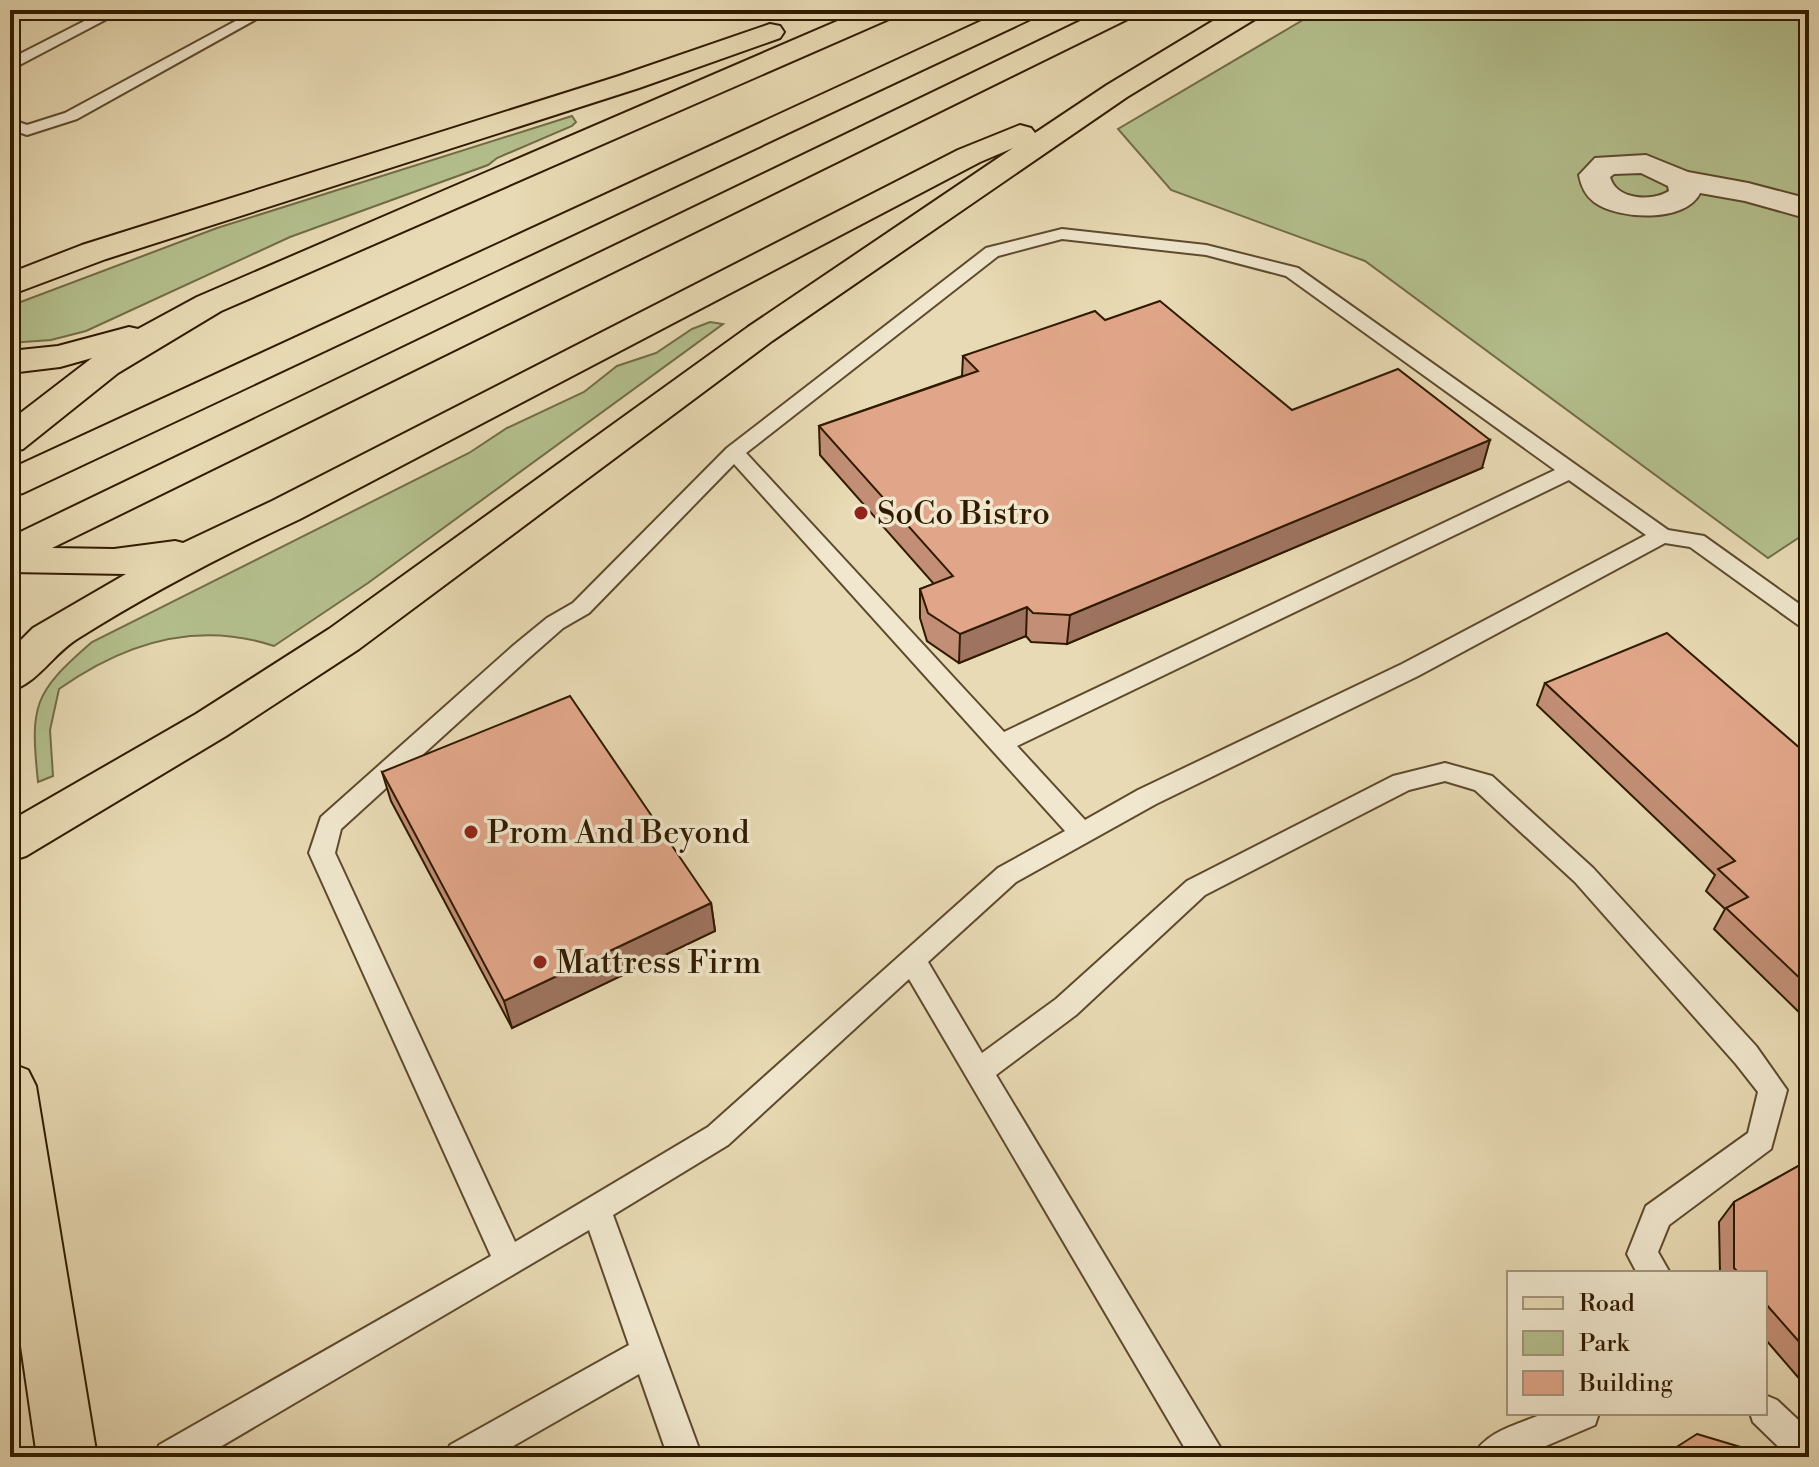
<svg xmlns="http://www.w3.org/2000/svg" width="1819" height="1467" font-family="'Libre Bodoni',serif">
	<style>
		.green { fill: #b4c08e; stroke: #726d47; stroke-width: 2 }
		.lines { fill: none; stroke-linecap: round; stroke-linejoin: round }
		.lane-casing { stroke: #5e4a2d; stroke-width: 4 }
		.street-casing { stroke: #5e4a2d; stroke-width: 4 }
		.primary-casing { stroke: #301a00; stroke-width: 4 }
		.highway-casing { stroke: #301a00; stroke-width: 4 }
		.lane { fill: #f0e7ce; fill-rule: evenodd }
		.street { fill: #f0e7ce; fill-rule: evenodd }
		.primary { fill: #e8dab4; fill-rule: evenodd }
		.highway { fill: #e8dab4; fill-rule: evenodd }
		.wall { fill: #c28f76; stroke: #301a00; stroke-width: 2 }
		.shaded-wall { fill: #9e7460; stroke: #301a00; stroke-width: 2 }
		.building { fill: #e1a689; stroke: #301a00; stroke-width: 2 }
		.poi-dot { fill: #8f2418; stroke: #f0e7ce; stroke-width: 3 }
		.labels { text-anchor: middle; stroke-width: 7; stroke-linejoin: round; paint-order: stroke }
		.poi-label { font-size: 32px; fill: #301a00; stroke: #f0e7ce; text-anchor: start }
	</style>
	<rect width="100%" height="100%" fill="#e8dab4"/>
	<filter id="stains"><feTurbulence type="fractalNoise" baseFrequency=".0025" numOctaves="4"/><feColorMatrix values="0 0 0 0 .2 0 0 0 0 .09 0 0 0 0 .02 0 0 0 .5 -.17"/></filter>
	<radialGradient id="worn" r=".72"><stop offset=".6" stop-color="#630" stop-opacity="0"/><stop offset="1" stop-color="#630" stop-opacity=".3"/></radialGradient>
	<!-- green -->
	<g class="green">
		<path d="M1320 10H1809V531L1768 558 1365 261 1171 190 1118 129Z"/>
		<path d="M572 116 576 122 572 126 497 158 488 165 290 237 86 331 51 340 10 343V306L217 228Z"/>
		<path d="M710 322 723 324 368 583 274 646C196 620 124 643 59 689L50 730 53 776 38 782C30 705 33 693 92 642L469 453 507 428 584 392 617 366 656 353 692 329Z"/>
	</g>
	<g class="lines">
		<defs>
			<g id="lane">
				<path d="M106 10H124L10 70V59Z"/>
				<path d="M232 10H253L262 16 77 119 27 135 10 129V119L27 125 65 113 243 17Z"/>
				<path d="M1062 229 1206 245 1298 268 1668 530 1704 536 1809 611V630L1801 627 1690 547 1665 543 1418 676 1156 804 1016 882 928 962 982 1053 1056 999 1187 881 1393 776 1445 763 1492 776 1593 868 1756 1046 1787 1090 1771 1149 1669 1225 1658 1252 1670 1273H1637L1627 1254 1646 1206 1748 1133 1758 1092 1736 1064 1575 882 1475 790 1445 781 1409 790 1205 895 1076 1015 996 1075 1226 1457H1190L909 979 728 1145 613 1215 702 1457H668L639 1374 494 1457H445L450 1445 629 1345 589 1230 203 1457H154L159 1445 491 1256 309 853 321 817 514 645 547 618 573 603 727 448 986 248ZM1062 239 1206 255 1286 276 1555 470 1004 732 746 453 998 256ZM734 464 1065 831 998 868 708 1127 515 1242 335 853 341 829 530 657 563 628 589 613ZM1569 480 1646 535 1402 664 1138 790 1085 820 1017 746Z"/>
				<path d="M1765 1395 1777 1400 1809 1430V1457H1789L1753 1422 1750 1413H1765Z"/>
				<path d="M1545 1413H1599L1595 1425 1520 1457H1473C1484 1431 1520 1424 1545 1413Z"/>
			</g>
			<path id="street" d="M1646 155 1688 172 1748 183 1809 199V219L1745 201 1700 193C1686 223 1618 220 1594 202 1585 195 1581 186 1579 175L1595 158ZM1641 173 1668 186 1669 191C1652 202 1616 200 1610 177L1614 174Z"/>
			<path id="primary" d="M10 1063 28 1070 36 1086 97 1457H37L10 1270Z"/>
			<g id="highway">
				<path d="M863 10H900L896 16 221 311 118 373 23 449 10 452V421L92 358 60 367 10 373V351L58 346 129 327 138 329 197 297Z"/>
				<path d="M1005 10H1041L1037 16 23 493 10 496V469Z"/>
				<path d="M1103 10H1138L1134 16 52 548 114 549 175 541 183 543 272 501 958 150 1020 125 1031 128 1035 133 1107 85 1231 10H1264L1260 16 1127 97 772 341 359 649 226 736 26 856 10 861V821L196 714 329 629 748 327 1013 148 980 162 300 519C223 555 149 594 77 639 53 654 38 683 10 691V651L33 628 126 574 10 572V537Z"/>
				<path d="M770 24 780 26 784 32 780 38 639 88 106 259 10 295V273L82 245 619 76Z"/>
			</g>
		</defs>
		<!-- lane casing -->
		<use href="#lane" class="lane-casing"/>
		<!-- street casing -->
		<use href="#street" class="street-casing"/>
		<!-- primary casing -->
		<use href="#primary" class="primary-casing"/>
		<!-- highway casing -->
		<use href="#highway" class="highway-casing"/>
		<!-- lane -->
		<use href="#lane" class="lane"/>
		<!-- street -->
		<use href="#street" class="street"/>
		<!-- primary -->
		<use href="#primary" class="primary"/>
		<!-- highway -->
		<use href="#highway" class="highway"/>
	</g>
	<!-- wall -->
	<g class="wall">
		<path d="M1105 320 1292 410 1482 468 1067 644 1031 642 1026 636 959 663 927 641 920 618V589L934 584 820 455 819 426 962 376 963 356Z"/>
		<path d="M1545 683 1809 756V1022L1714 929 1725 909 1706 891 1715 875 1537 705Z"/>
		<path d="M382 772 711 903 715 931 512 1028 391 801Z"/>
		<path d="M1809 1160V1390L1765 1339V1273H1720L1719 1222 1734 1202Z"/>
	</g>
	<!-- shaded-wall -->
	<g class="shaded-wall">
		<path d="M1490 440 1482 468 1067 644 1070 615Z"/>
		<path d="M1027 607 1026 636 959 663 960 634Z"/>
		<path d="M711 903 715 931 512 1028 504 1001Z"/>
	</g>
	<!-- building -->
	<g class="building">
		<path d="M1160 301 1292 410 1398 369 1490 440 1070 615 1033 613 1027 607 960 634 928 613 920 589 953 576 819 426 978 371 963 356 1095 311 1105 320Z"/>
		<path d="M1667 633 1809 756V987L1726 908 1748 897 1718 869 1735 861 1545 683Z"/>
		<path d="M570 696 711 903 504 1001 382 772Z"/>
		<path d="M1809 1160V1353L1765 1303V1273H1739L1734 1268V1202Z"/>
		<path d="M1697 1434 1774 1457H1661Z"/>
	</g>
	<!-- markers -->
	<g class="poi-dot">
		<circle cx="861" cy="513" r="8"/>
		<circle cx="471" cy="832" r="8"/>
		<circle cx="540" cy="962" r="8"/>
	</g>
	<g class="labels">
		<!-- poi labels -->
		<g class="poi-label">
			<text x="877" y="524">SoCo Bistro</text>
			<text x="487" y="843">Prom And Beyond</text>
			<text x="556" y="973">Mattress Firm</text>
		</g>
	</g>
	<!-- margin -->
	<rect width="1819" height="1467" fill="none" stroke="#e8dab4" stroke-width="40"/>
	<rect x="12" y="12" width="1795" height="1443" fill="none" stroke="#301a00" stroke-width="4"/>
	<rect x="20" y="20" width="1779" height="1427" fill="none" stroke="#301a00" stroke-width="2"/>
	<!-- legend -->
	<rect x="1507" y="1271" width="260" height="144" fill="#f0e7ce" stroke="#a3957c" stroke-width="2"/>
	<rect x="1523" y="1297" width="40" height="12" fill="#e8dab4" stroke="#a3957c" stroke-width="2"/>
	<text x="1579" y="1311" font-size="24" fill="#301a00">Road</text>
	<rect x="1523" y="1331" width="40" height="24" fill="#b4c08e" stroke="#a3957c" stroke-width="2"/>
	<text x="1579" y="1351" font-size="24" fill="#301a00">Park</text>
	<rect x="1523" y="1371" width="40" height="24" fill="#e1a689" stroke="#a3957c" stroke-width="2"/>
	<text x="1579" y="1391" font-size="24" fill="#301a00">Building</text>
	<rect width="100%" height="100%" filter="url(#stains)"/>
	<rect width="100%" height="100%" fill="url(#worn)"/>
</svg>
